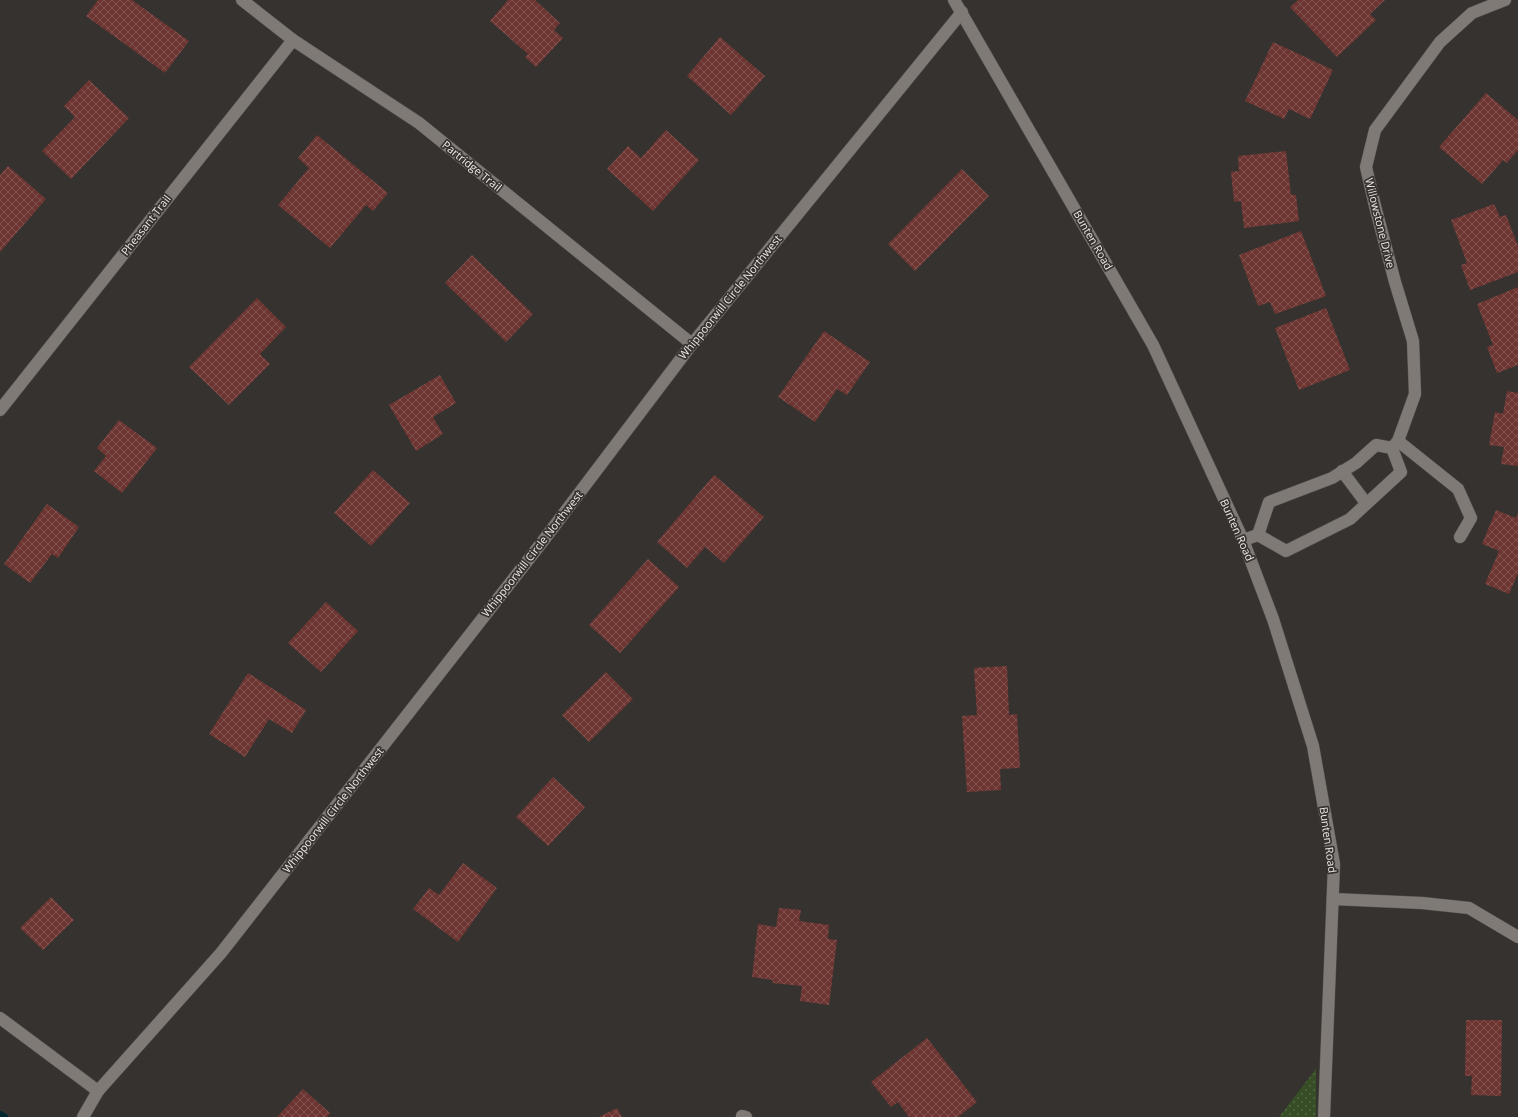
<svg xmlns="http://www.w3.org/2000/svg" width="1518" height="1117" font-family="'Open Sans',sans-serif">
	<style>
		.grass { fill: url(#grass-dots) }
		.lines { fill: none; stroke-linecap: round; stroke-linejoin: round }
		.stream { stroke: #002630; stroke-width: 8 }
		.building { fill: url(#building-cross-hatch) }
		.minor-casing { stroke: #53504d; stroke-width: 13 }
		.minor { stroke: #7f7a76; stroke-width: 12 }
		.labels { text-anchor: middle; stroke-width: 3.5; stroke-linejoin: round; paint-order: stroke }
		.street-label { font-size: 11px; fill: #ebe8e6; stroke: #36322f }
	</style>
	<defs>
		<pattern id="grass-dots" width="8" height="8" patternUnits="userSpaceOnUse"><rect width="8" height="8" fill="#364d25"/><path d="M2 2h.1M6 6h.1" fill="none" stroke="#536745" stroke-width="1.8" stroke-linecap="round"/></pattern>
		<pattern id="building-cross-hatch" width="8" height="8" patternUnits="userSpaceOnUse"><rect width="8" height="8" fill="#6d3531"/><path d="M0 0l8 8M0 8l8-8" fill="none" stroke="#82524f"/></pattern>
	</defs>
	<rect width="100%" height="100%" fill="#36322f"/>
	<!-- grass -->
	<path class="grass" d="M1316 1068V1117H1279L1315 1070Z"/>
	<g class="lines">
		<!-- stream -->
		<path class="stream" d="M0 1115 4 1117"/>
	</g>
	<!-- building -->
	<g class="building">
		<path d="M98 0H132L189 41 165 73 86 16Z"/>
		<path d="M508 0H535L560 23 554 30 563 38 536 67 525 57 528 54 490 21Z"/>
		<path d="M1298 0H1385L1370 14 1376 20 1337 57 1290 7Z"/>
		<path d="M720 37 765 76 731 115 687 76Z"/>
		<path d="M1273 42 1333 70 1310 119 1289 109 1284 119 1245 101Z"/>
		<path d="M89 80 129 118 71 179 42 151 75 117 64 106Z"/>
		<path d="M1486 93 1518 120V150L1507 163 1503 160 1482 184 1439 147Z"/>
		<path d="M666 130 699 160 653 211 607 169 628 146 641 158Z"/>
		<path d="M317 135 388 193 373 211 366 205 330 248 278 205 309 168 298 158Z"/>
		<path d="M1286 151 1291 195H1296L1299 221 1244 228 1241 201 1234 202 1231 172 1239 171 1238 156Z"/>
		<path d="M8 166 46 199 0 252V175Z"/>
		<path d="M962 169 989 196 915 271 888 244Z"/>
		<path d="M1494 204 1500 217 1506 215 1518 246V272L1470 290 1461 265 1467 263 1451 220Z"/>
		<path d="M1301 231 1326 296 1275 314 1270 302 1258 306 1239 255Z"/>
		<path d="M472 255 533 314 506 342 445 283Z"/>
		<path d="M1518 287V365L1497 373 1487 347 1493 345 1477 304Z"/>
		<path d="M257 298 286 327 260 354 270 364 229 405 189 367Z"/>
		<path d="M1326 308 1350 370 1299 390 1275 328Z"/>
		<path d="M824 331 870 362 847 395 837 389 815 422 778 397Z"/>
		<path d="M440 375 456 403 433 417 443 434 416 451 389 405Z"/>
		<path d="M1507 391 1518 393V466L1501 464 1504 447 1489 445 1495 412 1503 414Z"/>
		<path d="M119 420 157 448 122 493 94 471 106 456 97 448Z"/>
		<path d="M373 470 410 503 371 546 334 513Z"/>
		<path d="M714 475 764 517 724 563 705 547 687 568 657 542Z"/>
		<path d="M47 504 79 527 58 558 52 554 30 583 4 564Z"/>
		<path d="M1496 510 1516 518 1518 513V573L1509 594 1485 584 1499 551 1482 544Z"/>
		<path d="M648 559 679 587 620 653 589 625Z"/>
		<path d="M326 602 358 631 321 672 288 643Z"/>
		<path d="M1007 666 1009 715 1017 714 1020 768 1000 769 1001 790 967 792 962 716 977 715 974 668Z"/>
		<path d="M606 672 633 699 589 742 562 715Z"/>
		<path d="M248 673 306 710 292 733 269 719 245 757 209 734Z"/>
		<path d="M553 777 585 807 548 846 516 817Z"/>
		<path d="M463 863 497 888 458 942 413 909 429 888 439 895Z"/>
		<path d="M51 897 74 920 43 950 20 928Z"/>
		<path d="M779 908 801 910 799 921 829 925 828 939 837 940 829 1005 800 1001 802 986 772 983 773 980 752 977 758 924 776 927Z"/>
		<path d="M1466 1020H1502L1501 1096 1471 1095 1472 1076H1465Z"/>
		<path d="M927 1038 977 1102 958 1117H909L898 1102 891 1107 871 1082Z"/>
		<path d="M303 1089 330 1113 327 1117H277Z"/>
		<path d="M617 1108 622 1117H599Z"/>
	</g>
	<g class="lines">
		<defs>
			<g id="minor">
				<path d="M242 0 293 40 419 123 692 344"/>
				<path d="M954 0 1153 345 1243 540 1273 619 1313 746 1334 864 1324 1117"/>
				<path d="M0 410 293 40"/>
				<path d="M1398 441 1458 489 1471 518 1460 537"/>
				<path d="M1392 448 1398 441 1415 394 1413 341 1395 282 1375 206 1366 167 1375 130 1440 42 1472 13 1505 0"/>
				<path d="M1342 471 1366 503"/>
				<path d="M1258 535 1269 502 1332 478 1356 463 1376 445 1392 448"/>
				<path d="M1243 540 1258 535 1286 551 1350 519 1401 472 1392 448"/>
				<path d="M1333 899 1422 903 1469 908 1518 937"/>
				<path d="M0 1018 98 1091"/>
				<path d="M742 1116 746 1117"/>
				<path d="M83 1117 98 1091 221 953 543 541 692 344 962 12"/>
			</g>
		</defs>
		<!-- minor casing -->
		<use href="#minor" class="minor-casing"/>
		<!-- minor -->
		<use href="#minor" class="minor"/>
	</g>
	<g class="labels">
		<!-- street labels -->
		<g class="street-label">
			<text transform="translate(472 166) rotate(39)" y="4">Partridge Trail</text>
			<text transform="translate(1380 223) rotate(76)" y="4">Willowstone Drive</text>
			<text transform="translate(146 225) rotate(-52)" y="4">Pheasant Trail</text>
			<text transform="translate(1093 240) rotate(60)" y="4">Bunten Road</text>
			<text transform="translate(730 297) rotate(-51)" y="4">Whippoorwill Circle Northwest</text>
			<text transform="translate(1237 530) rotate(66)" y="4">Bunten Road</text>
			<text transform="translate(532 554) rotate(-52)" y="4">Whippoorwill Circle Northwest</text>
			<text transform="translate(333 810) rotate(-52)" y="4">Whippoorwill Circle Northwest</text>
			<text transform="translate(1328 840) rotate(82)" y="4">Bunten Road</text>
		</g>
	</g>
</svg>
